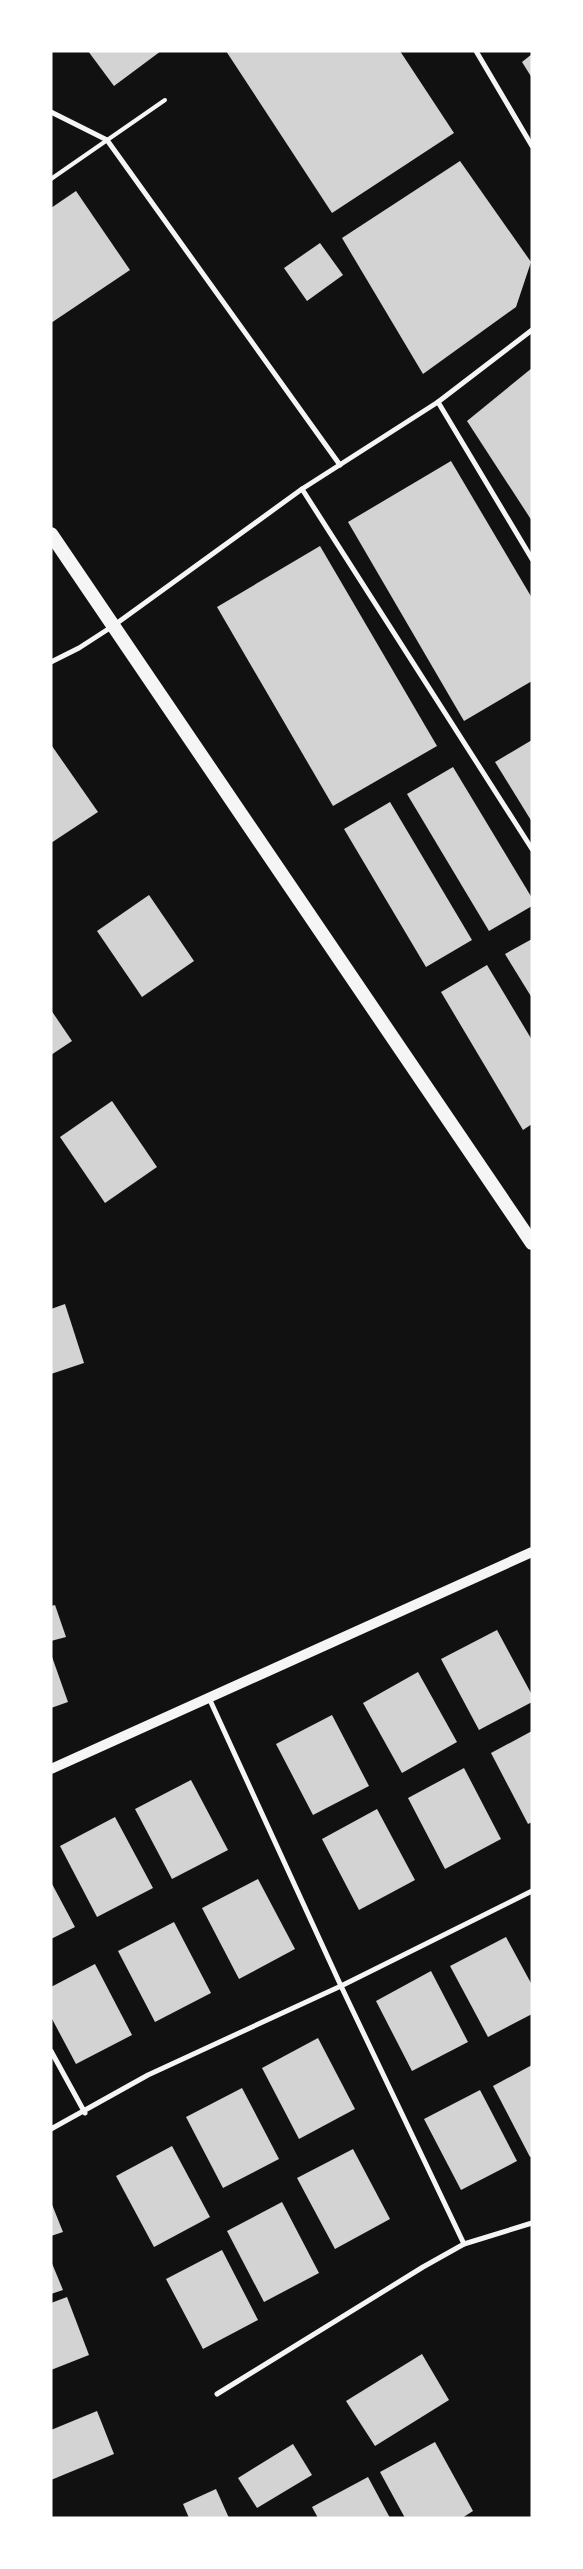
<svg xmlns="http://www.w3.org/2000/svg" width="583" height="2569" font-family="'IBM Plex Serif',serif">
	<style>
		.building { fill: #d3d3d3 }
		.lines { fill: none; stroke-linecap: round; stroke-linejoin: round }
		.service { stroke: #f5f5f5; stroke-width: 4 }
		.minor { stroke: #f5f5f5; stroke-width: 5 }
		.secondary { stroke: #f5f5f5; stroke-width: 10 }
		.trunk { stroke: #f5f5f5; stroke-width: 14 }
	</style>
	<rect width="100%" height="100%" fill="#111"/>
	<!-- building -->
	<g class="building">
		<path d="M88 51H161L114 86Z"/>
		<path d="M226 51H400L454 133 332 213Z"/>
		<path d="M532 54V78L522 62Z"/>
		<path d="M460 161 531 262 516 307 423 374 342 238Z"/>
		<path d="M76 191 130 270 51 323V208Z"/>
		<path d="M320 243 343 275 307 301 284 268Z"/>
		<path d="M532 368V521L467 421Z"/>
		<path d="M451 461 532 598V681L464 721 348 522Z"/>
		<path d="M320 546 437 746 333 806 217 607Z"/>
		<path d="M532 740V822L495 762Z"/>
		<path d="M52 746 98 812 51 843V747Z"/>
		<path d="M453 767 532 898V906L489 931 407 794Z"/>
		<path d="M390 802 472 940 426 967 344 829Z"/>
		<path d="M149 895 194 961 142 997 97 931Z"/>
		<path d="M532 939V998L505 954Z"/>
		<path d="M487 965 532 1040V1124L523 1130 441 992Z"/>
		<path d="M51 1010 72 1041 51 1055Z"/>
		<path d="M112 1101 157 1167 105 1203 60 1137Z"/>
		<path d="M65 1304 84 1363 51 1374V1309Z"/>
		<path d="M55 1605 66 1637 51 1641V1606Z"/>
		<path d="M497 1630 532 1695V1702L479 1730 441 1659Z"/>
		<path d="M51 1654 68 1702 51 1708Z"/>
		<path d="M418 1672 457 1742 402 1773 363 1703Z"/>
		<path d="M332 1715 369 1786 313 1815 276 1744Z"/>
		<path d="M532 1731V1822L528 1824 491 1753Z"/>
		<path d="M464 1768 501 1839 445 1869 408 1798Z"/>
		<path d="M191 1780 228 1850 172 1879 135 1809Z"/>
		<path d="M377 1809 415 1880 359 1910 322 1839Z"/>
		<path d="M115 1817 153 1888 97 1917 60 1846Z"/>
		<path d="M258 1879 295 1949 239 1979 202 1908Z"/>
		<path d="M51 1882 75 1927 51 1939Z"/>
		<path d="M174 1922 211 1993 155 2022 118 1951Z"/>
		<path d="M506 1937 532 1985V2014L488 2037 450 1966Z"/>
		<path d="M95 1964 132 2035 76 2064 51 2017V1987Z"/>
		<path d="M431 1971 468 2042 412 2071 376 2001Z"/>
		<path d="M318 2038 355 2109 299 2139 262 2068Z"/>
		<path d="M532 2065V2156L530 2157 493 2086Z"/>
		<path d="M242 2088 279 2159 223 2188 186 2117Z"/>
		<path d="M480 2090 517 2161 461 2190 424 2119Z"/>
		<path d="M172 2146 210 2217 154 2247 116 2176Z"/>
		<path d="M353 2149 390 2219 335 2249 297 2178Z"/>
		<path d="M51 2202 63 2232 51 2236Z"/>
		<path d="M282 2202 319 2273 264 2302 227 2231Z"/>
		<path d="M222 2250 258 2320 203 2349 166 2279Z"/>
		<path d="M51 2261 63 2290 51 2294Z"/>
		<path d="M67 2297 89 2355 51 2370V2303Z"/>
		<path d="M422 2354 449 2400 375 2446 346 2401Z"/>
		<path d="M97 2411 114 2454 51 2480V2430Z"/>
		<path d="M435 2442 473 2511 462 2518H405L380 2472Z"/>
		<path d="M293 2444 312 2475 257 2508 238 2478Z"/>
		<path d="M368 2477 390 2518H318L312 2507Z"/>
		<path d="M216 2489 229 2518H189L183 2504Z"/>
	</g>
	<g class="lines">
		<!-- service -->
		<path class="service" d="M51 179 165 100"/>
		<!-- minor -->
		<g class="minor">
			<path d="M476 51 532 146"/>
			<path d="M51 112 107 140 340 465"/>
			<path d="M438 402 532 559"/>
			<path d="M302 489 532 849"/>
			<path d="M51 662 79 648 113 626 302 489 438 402 532 330"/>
			<path d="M209 1698 341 1986 464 2244"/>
			<path d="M51 2051 85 2113"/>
			<path d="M51 2129 148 2075 341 1986 532 1891"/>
			<path d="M217 2394 423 2267 464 2244 532 2223"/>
		</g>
		<!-- secondary -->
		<path class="secondary" d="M51 1769 532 1552"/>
		<!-- trunk -->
		<path class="trunk" d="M51 534 532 1243"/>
	</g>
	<!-- border -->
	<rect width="583" height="2569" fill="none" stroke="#ffffff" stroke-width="105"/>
</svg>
